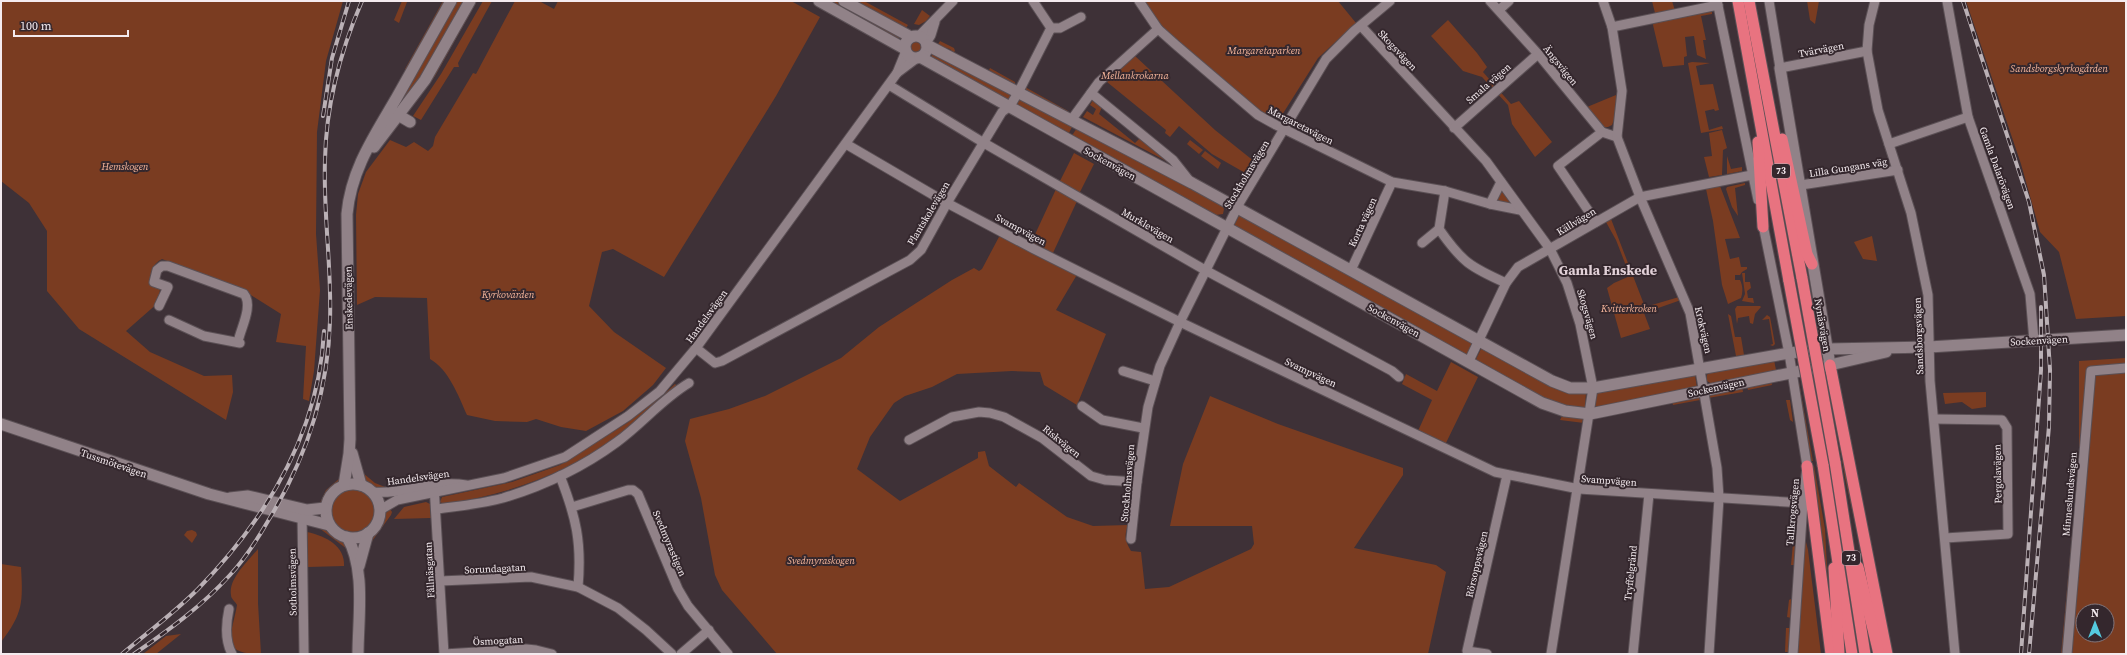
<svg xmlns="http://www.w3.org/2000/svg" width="2127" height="655" font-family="'Source Serif 4',serif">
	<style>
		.green { fill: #7a3c21; fill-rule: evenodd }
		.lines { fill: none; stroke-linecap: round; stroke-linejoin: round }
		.minor-casing { stroke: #5b5055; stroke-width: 11 }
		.tertiary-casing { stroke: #5b5055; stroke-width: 13 }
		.trunk-casing { stroke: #5b5055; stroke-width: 13 }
		.minor { stroke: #918288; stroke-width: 9 }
		.tertiary { stroke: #918288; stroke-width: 11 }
		.trunk { stroke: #e87380; stroke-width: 11 }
		.rail-casing { stroke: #bbb1b6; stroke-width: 4 }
		.rail { stroke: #34272d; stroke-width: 2.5; stroke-dasharray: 8; stroke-linecap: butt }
		.trunk-bridge-casing { stroke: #5b5055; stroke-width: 13; stroke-linecap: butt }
		.trunk-bridge { stroke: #e87380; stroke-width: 11 }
		.labels { text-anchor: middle; stroke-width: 4; stroke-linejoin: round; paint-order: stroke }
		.shield { fill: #34272d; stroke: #bab0b5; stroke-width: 1 }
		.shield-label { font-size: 9px; font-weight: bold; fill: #f4ebef }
		.street-label { font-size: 10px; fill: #f4ebef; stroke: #34272d }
		.park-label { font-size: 10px; font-style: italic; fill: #f6b69b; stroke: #34272d }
		.district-label { font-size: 14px; font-weight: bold; fill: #e2d1d8; stroke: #34272d }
	</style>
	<rect width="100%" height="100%" fill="#3e3137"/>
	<!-- green -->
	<g class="green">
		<path d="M1 1H343L326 61 317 132 316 234 320 290 314 371 309 401 303 399 306 346 276 342 281 314 246 292 162 259C152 264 151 272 151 282L160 287 159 302 126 331 150 352 204 376 232 375 233 392 226 420 79 329 47 291V231L29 203 1 181Z"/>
		<path d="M402 1 407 2 399 23 394 20Z"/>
		<path d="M443 1H446L406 70 405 69Z"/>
		<path d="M455 1H465L427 70 404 101 400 98Z"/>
		<path d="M475 1H477L435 76 414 105Z"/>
		<path d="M483 1H492L458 63 459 67H454L421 120 413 116 441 74Z"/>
		<path d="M515 1H539L554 9 558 1H791L820 17 776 96 664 277 613 249 602 252 589 306 614 332 666 368 653 385 623 411 586 431 561 427 536 419 527 422 495 421 467 415C458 395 449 370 430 359L427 298 375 297 357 305 356 215 358 194 366 172 390 140 406 147 414 142 428 151 433 146 435 137 473 73 476 74Z"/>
		<path d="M825 1H836L900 36 897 40Z"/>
		<path d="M853 1H864L908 25 904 31Z"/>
		<path d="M1143 1H1338L1356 23 1318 58 1282 115 1272 117 1259 111 1163 28Z"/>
		<path d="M1652 1H1672L1677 17 1709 10 1712 12V14L1701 16 1706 40H1703L1706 59 1697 55 1694 36 1685 37 1687 56 1684 57V65L1663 67 1653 25 1655 13Z"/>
		<path d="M1807 1H1819L1815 24 1810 20Z"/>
		<path d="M1966 1H2126V316L2076 319 2059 252 2040 232 2021 164Z"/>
		<path d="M922 10 930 16 926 21 919 25 914 24Z"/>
		<path d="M1448 20 1477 53 1487 67 1483 72 1511 104 1519 101 1552 142 1535 157 1512 124 1508 105 1482 77 1463 71 1431 36Z"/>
		<path d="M940 41 954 48 955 51 953 53 950 49 937 46Z"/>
		<circle cx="916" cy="47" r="5"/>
		<path d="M934 51 1012 93 1008 100 930 59Z"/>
		<path d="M1135 56 1215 130 1255 162 1247 174 1212 154 1179 126 1170 137 1165 133 1166 130 1107 82Z"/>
		<path d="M1692 62 1710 63 1696 66 1700 85 1713 84 1719 110 1715 111 1714 109 1705 111 1709 130 1722 126 1723 129 1701 133 1688 63Z"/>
		<path d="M990 68 1015 82V85L989 70Z"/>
		<path d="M1025 87 1068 111V112L1025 90Z"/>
		<path d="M1616 95V114L1612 125 1608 127H1604L1587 107Z"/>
		<path d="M1019 97 1072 127 1068 135 1015 105Z"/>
		<path d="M1093 100 1102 107 1099 114 1135 143 1140 138 1168 162 1083 117 1087 111 1093 115 1096 109 1090 105Z"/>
		<path d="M1077 128 1222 206 1224 209 1223 214 1216 215 1071 137Z"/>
		<path d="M1722 130 1727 148 1723 150 1722 175 1709 177 1704 157 1712 156 1709 133Z"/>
		<path d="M1190 140 1203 150 1199 154 1187 144Z"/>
		<path d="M1205 151 1221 163 1218 169 1201 156Z"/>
		<path d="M1074 153 1094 164 1079 194 1059 183Z"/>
		<path d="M1727 156 1731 169 1742 167V171L1727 174Z"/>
		<path d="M1745 183V185L1735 188 1738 216 1732 207 1726 189 1727 187Z"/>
		<path d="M1720 186 1740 238 1725 239 1730 259 1739 257 1741 267H1747V269L1742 272 1740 275H1735V280H1740C1743 286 1743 292 1741 298L1728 304 1722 285 1713 221 1706 189Z"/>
		<path d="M1057 187 1078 199 1052 255 1031 243Z"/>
		<path d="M1501 190H1502L1512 204 1496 202Z"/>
		<path d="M1240 213 1474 342 1466 356 1234 226Z"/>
		<path d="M1611 219 1645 307 1679 297 1681 300 1644 313 1650 329 1621 338 1607 288 1614 283 1630 276 1616 240 1606 222Z"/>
		<path d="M1000 235 1078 273 1056 310 1106 334 1077 405 1044 385 1040 372 1012 371 957 374 932 387 905 396 894 403 870 437 857 469 900 501 978 458V452L985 451 989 466 1016 487 1019 483 1067 517 1093 526 1128 525C1124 536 1125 541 1131 551L1141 552 1145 589 1169 587 1251 549 1254 544 1252 526H1170L1183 464 1210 396 1278 424 1403 468V475L1354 548 1436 565 1446 572 1428 654H777L722 590 715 575 701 498 685 441 690 419 729 409 765 396 841 358 879 327 952 280 974 268 979 271 982 269Z"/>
		<path d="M1872 236 1877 261 1863 259 1854 242Z"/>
		<path d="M1742 273H1745V282H1750L1751 288 1747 291 1748 298H1753L1754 303 1742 301 1745 294Z"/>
		<path d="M1737 306H1760L1761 307 1755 314 1753 324 1750 323 1749 316 1738 318 1737 324 1735 309Z"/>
		<path d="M1728 314 1731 316 1735 337H1741L1744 355 1736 356Z"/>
		<path d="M1767 315 1770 317 1775 344 1773 346 1770 345 1773 344 1769 319 1762 320Z"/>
		<path d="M1482 347 1586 392 1585 409 1561 407 1475 361Z"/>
		<path d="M2126 358V654H2061L2079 460V361ZM2083 611H2107V635H2083Z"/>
		<path d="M1774 360 1776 370 1712 384 1707 381V375L1709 372Z"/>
		<path d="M1451 362 1478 377 1445 445 1418 431 1432 400 1402 384 1406 374 1437 391Z"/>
		<path d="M1695 375 1697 388 1597 407 1594 405 1596 391Z"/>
		<path d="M1827 379H1828L1844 453 1841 454Z"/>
		<path d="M1771 380 1772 385 1748 390 1747 386Z"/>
		<path d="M1797 383H1799L1813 461H1810Z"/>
		<path d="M675 384 677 386C659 401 642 418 623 432 570 473 510 494 444 504L440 502 442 497 512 482 560 465 627 423 662 396Z"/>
		<path d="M1742 387 1743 392 1708 398 1710 394Z"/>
		<path d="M1986 392V407L1972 409 1962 402 1945 404 1943 393Z"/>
		<path d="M1698 396 1700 400 1673 405 1672 401Z"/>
		<path d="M1786 400H1790L1793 422 1790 420Z"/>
		<path d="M1562 416 1584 419V423L1560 420Z"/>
		<path d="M1846 459 1869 586 1845 478 1842 460Z"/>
		<path d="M1814 466 1825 529 1829 604 1811 468Z"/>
		<path d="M363 473 375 483 385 487V491L370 486 364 480Z"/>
		<path d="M340 478V482C334 488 325 503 319 505L326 490Z"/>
		<circle cx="353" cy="510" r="22"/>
		<path d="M426 502 430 504 431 518 394 519 404 507Z"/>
		<path d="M390 509 392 512 391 515 370 544V537C379 528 381 516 390 509Z"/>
		<path d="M319 526C332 530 342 536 347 549L319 528Z"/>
		<path d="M192 530 196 532 197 535 192 543 184 535 187 531Z"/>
		<path d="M307 532C326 536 345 546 344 566L308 567Z"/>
		<path d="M1805 538 1808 550 1821 654H1796Z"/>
		<path d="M1793 543 1796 544 1794 565H1791Z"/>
		<path d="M258 549V603L261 654C218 654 232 635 237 605 235 601 231 599 231 595 228 579 249 560 258 549Z"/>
		<path d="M1 564 21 567C23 603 23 613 1 642Z"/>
		<path d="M1791 599V618L1787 617 1789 600Z"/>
		<path d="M1786 628H1790L1788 652H1785Z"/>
		<path d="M181 634 156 654H143L166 636Z"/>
	</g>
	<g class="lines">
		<defs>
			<g id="minor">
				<path d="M1139 1 1158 29 1176 45 1258 115 1276 125 1392 182 1445 191 1490 204 1520 210"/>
				<path d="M1490 1 1538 54 1602 132 1617 137"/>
				<path d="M1603 1 1612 27 1622 91 1617 137 1640 197 1690 313 1717 468 1719 498 1709 654"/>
				<path d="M1717 1 1758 200"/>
				<path d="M1769 1 1780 68 1867 51"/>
				<path d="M1875 1 1869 25 1867 51 1878 110 1911 213 1928 295 1930 381 1955 654"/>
				<path d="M1947 1 1968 117 2030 294 2034 341"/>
				<path d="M1499 10 1509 1"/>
				<path d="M1361 26 1486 161 1550 249 1567 283 1580 324 1593 388 1551 654"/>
				<path d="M1612 27 1718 5"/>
				<path d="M1051 28H1060L1081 17"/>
				<path d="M919 36 953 1"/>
				<path d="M926 43 931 35 935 22"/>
				<path d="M897 73 906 51"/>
				<path d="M889 85 984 143 1205 270 1392 371 1399 377"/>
				<path d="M1091 93 1173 160 1188 179"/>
				<path d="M1072 119 1099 82 1158 29"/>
				<path d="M1454 128 1538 54"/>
				<path d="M846 144 947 203 1034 249 1180 322 1495 472 1579 489 1803 503"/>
				<path d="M1889 144 1968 117"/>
				<path d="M1801 185 1898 170"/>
				<path d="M1445 191 1439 229C1462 262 1470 267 1506 283"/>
				<path d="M1490 204 1501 182"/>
				<path d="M1762 220 1789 353 1807 466 1803 503 1793 654"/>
				<path d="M1596 222 1558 166 1602 132"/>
				<path d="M1422 243 1439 229"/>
				<path d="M1351 270 1392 182"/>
				<path d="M159 306 168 287 154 282 157 270 162 266H168L244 294C253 305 242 326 239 338"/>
				<path d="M169 320 204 336 240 343"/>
				<path d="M696 348 715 363 722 361 910 260 921 250 947 203 1002 112 1010 106 1019 91 1051 28 1033 1"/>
				<path d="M1469 361 1506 283 1518 267 1640 197 1752 175"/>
				<path d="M1123 371 1155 381"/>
				<path d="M1082 406 1102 420 1143 428"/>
				<path d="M1934 419 2002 420 2007 428 2008 534 1945 538"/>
				<path d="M909 440 952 417 979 412 990 413 1004 417 1042 438 1091 476 1105 480 1137 482"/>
				<path d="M560 476C576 517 582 542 578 587"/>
				<path d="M434 485 444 654 526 649 536 650 552 654"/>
				<path d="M373 492C404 495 435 479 466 485"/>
				<path d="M572 507 628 490H633L638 494 678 589 688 606 728 654"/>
				<path d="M437 509C459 506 481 504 503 498 543 486 583 467 617 442 642 424 662 399 689 383"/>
				<path d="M380 510 397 500 504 478 565 457 628 416 660 391 696 348 897 73 917 58"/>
				<path d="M302 513 304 654"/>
				<path d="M1131 539 1137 482 1148 407 1160 366 1180 322 1240 202 1326 59 1354 31 1390 1"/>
				<path d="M440 581 531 577 578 587 618 608 646 630 672 654"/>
				<path d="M229 609C226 623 225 641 232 654"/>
				<path d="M681 654 709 630"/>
				<path d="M1487 654 1467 651 1507 475"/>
				<path d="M1633 654 1649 494"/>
				<path d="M2067 654 2091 371 2126 368"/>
			</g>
			<g id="tertiary">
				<path d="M819 1 905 49"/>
				<path d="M844 1 911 37"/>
				<circle cx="916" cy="47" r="11"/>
				<path d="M927 45 1192 183 1552 381 1570 388H1593L1789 353 1828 349 1929 347 2126 335"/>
				<path d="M920 57 1542 403 1565 411 1590 414 1830 365 1886 352"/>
				<path d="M1780 68 1830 365"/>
				<path d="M393 112 410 122"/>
				<path d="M374 147 425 80 470 1"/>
				<path d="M1 424 209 494 329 525"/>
				<path d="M352 453 361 485"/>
				<circle cx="353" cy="511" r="27"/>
				<path d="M344 485 349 454 350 439 347 214C351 169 375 135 397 97 415 65 433 33 451 1"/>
				<path d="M230 498 248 496 307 510 325 508"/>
				<path d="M347 537C366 568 358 619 358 654"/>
				<path d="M359 566 368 533"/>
			</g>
			<g id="trunk">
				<path d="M1738 1 1789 281"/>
				<path d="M1749 1 1802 278"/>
				<path d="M1782 139 1807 254 1812 264"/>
				<path d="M1758 142 1763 227"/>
				<path d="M1830 365 1887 654"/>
				<path d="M1835 462 1865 654"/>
				<path d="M1823 465 1852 654"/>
				<path d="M1807 466 1831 654"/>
				<path d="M1858 567 1879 654"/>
				<path d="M1834 568 1839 654"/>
			</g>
		</defs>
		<!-- minor casing -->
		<use href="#minor" class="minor-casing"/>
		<!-- tertiary casing -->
		<use href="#tertiary" class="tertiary-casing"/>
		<!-- trunk casing -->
		<use href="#trunk" class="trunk-casing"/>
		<!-- minor -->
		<use href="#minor" class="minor"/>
		<!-- tertiary -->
		<use href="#tertiary" class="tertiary"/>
		<!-- trunk -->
		<use href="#trunk" class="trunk"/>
		<defs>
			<g id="rail">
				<path d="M1963 1 2029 202 2044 275 2050 370 2049 426 2029 654"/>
				<path d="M323 116 332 58 349 1"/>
				<path d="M122 654C147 633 175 612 198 589 267 518 319 432 324 331"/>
				<path d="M134 654C169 630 202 606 230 575 245 559 257 540 268 521 306 459 328 394 330 321 332 268 323 214 325 160 326 105 340 52 362 1"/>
				<path d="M2021 654 2041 370V307"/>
			</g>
		</defs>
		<!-- rail casing -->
		<use href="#rail" class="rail-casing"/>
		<!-- rail -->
		<use href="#rail" class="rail"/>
		<defs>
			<g id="trunk-bridge">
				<path d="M1802 278 1835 462"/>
				<path d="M1789 281 1823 465"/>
			</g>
		</defs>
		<!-- trunk-bridge casing -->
		<use href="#trunk-bridge" class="trunk-bridge-casing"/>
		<!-- trunk-bridge -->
		<use href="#trunk-bridge" class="trunk-bridge"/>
	</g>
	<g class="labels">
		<!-- shield labels -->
		<g class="shield">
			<rect x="1772" y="164" width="18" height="14" rx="3"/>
			<rect x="1842" y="551" width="18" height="14" rx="3"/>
		</g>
		<g class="shield-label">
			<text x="1781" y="174">73</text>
			<text x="1851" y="561">73</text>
		</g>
		<!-- street labels -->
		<g class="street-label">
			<text transform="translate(1821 49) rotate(-11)" y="4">Tvärvägen</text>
			<text transform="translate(1398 50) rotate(47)" y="4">Skogsvägen</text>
			<text transform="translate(1561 65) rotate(51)" y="4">Ängsvägen</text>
			<text transform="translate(1488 83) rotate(-41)" y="4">Smala vägen</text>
			<text transform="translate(1301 125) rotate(27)" y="4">Margaretavägen</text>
			<text transform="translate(1110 163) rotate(29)" y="4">Sockenvägen</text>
			<text transform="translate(1848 167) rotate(-9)" y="4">Lilla Gungans väg</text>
			<text transform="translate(1998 168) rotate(70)" y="4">Gamla Dalarövägen</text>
			<text transform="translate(1246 174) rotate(-59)" y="4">Stockholmsvägen</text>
			<text transform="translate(928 213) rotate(-59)" y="4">Plantskolevägen</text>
			<text transform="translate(1576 221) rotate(-31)" y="4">Källvägen</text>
			<text transform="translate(1362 222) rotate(-65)" y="4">Korta vägen</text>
			<text transform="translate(1148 225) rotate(30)" y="4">Murklevägen</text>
			<text transform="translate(1021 229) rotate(28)" y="4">Svampvägen</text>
			<text transform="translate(348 298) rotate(-91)" y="4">Enskedevägen</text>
			<text transform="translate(1588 314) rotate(74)" y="4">Skogsvägen</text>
			<text transform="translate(706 316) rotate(-54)" y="4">Handelsvägen</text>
			<text transform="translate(1394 320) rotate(29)" y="4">Sockenvägen</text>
			<text transform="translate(1823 325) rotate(80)" y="4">Nynäsvägen</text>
			<text transform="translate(1704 330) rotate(77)" y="4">Krokvägen</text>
			<text transform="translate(1918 336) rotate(-92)" y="4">Sandsborgsvägen</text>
			<text transform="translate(2039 340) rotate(-3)" y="4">Sockenvägen</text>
			<text transform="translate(1311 372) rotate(25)" y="4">Svampvägen</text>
			<text transform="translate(1716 387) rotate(-12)" y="4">Sockenvägen</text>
			<text transform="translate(1062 441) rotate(39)" y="4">Riskvägen</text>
			<text transform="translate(114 463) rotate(19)" y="4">Tussmötevägen</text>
			<text transform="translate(1997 474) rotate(-91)" y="4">Pergolavägen</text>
			<text transform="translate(418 477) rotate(-8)" y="4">Handelsvägen</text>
			<text transform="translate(1609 480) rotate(4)" y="4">Svampvägen</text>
			<text transform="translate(1127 483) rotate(-85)" y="4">Stockholmsvägen</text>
			<text transform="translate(2069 494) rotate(-85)" y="4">Minneslundsvägen</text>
			<text transform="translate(1792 512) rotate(-85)" y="4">Tallkrogsvägen</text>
			<text transform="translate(670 543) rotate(67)" y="4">Svedmyrastigen</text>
			<text transform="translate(1476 564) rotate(-77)" y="4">Rörsoppsvägen</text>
			<text transform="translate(495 568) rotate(-3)" y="4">Sorundagatan</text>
			<text transform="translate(429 570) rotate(-93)" y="4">Fållnäsgatan</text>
			<text transform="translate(1630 573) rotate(-84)" y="4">Tryffelgränd</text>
			<text transform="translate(292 582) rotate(-91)" y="4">Sotholmsvägen</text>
			<text transform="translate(498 640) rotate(-3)" y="4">Ösmogatan</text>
		</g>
		<!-- park labels -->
		<g class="park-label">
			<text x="1264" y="54">Margaretaparken</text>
			<text x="2059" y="72">Sandsborgskyrkogården</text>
			<text x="1135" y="79">Mellankrokarna</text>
			<text x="125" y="170">Hemskogen</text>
			<text x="508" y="298">Kyrkovärden</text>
			<text x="1629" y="312">Kvitterkroken</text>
			<text x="821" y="564">Svedmyraskogen</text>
		</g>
		<!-- district labels -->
		<g class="district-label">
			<text x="1608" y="275">Gamla Enskede</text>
		</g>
	</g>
	<!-- border -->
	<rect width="2127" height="655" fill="none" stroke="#f4ebef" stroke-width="4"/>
	<!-- north arrow -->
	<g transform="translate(2095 623)"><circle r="19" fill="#34272d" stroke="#81757b"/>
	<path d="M0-3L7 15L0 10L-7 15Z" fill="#55cadf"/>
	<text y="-6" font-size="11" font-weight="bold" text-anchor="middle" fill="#f4ebef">N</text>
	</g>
	<!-- scale -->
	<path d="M14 30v6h114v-6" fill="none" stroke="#f4ebef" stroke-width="2"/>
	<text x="20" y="30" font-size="12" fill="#f4ebef" stroke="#34272d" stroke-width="3" paint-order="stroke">100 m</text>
</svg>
